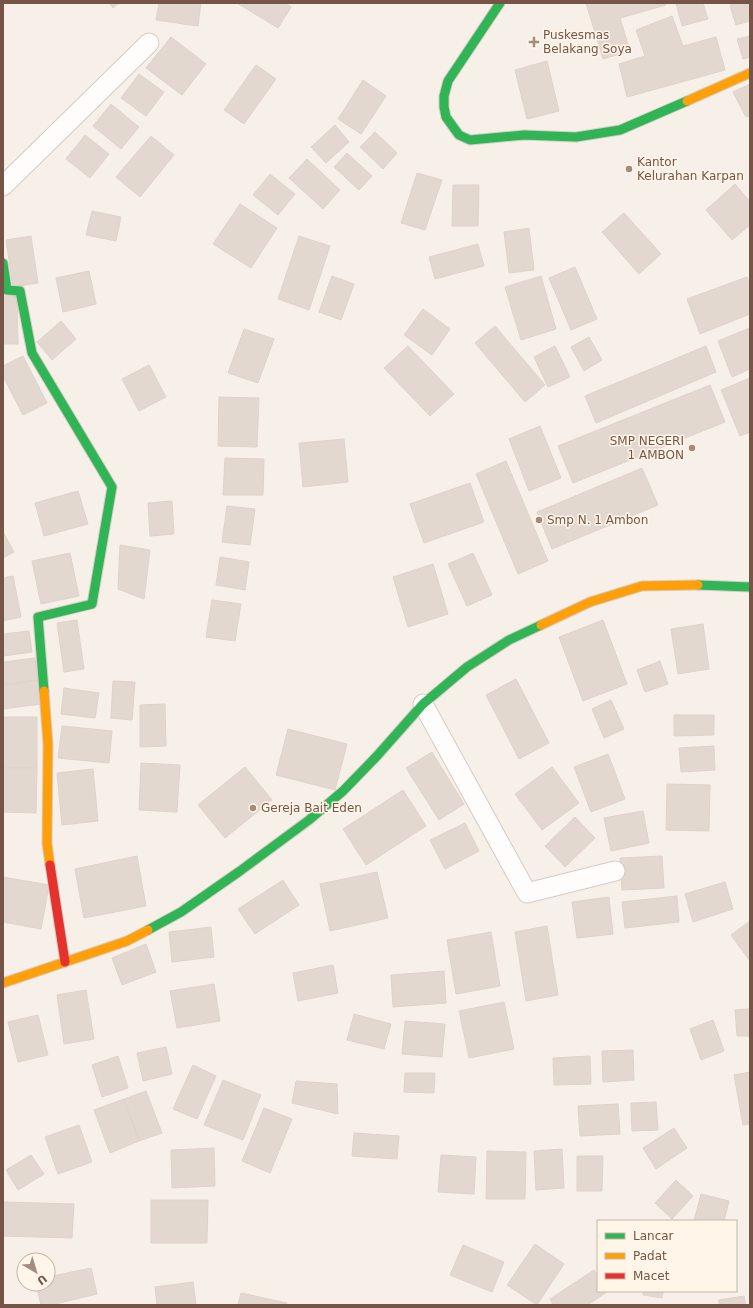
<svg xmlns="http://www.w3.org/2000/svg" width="753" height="1308" font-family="'DejaVu Sans',sans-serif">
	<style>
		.building { fill: #e3d8d0; stroke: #e0d2ca }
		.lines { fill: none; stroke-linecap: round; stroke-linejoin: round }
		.street-casing { stroke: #d6cbc5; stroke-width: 21 }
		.fast-casing { stroke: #d6cbc4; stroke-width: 11 }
		.slow-casing { stroke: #d6cbc4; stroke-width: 11 }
		.jam-casing { stroke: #d6cbc4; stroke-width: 11 }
		.street { stroke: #fefdfc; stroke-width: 19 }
		.fast { stroke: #30b455; stroke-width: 9 }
		.slow { stroke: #ff9f0a; stroke-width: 9 }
		.jam { stroke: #e5322d; stroke-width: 9 }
		.poi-dot { fill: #a38b7f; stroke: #fff5e9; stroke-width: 1.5 }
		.labels { text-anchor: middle; stroke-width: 3; stroke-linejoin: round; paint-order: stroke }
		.poi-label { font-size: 12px; fill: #765547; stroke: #fff5e9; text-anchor: start }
	</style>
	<rect width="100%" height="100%" fill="#f7f0e8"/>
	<!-- building -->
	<g class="building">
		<path d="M109 3H119L113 8Z"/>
		<path d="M159 3H201L198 26 156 20Z"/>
		<path d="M237 3H285L291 7 278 28Z"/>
		<path d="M586 3H665L666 5 620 18 630 51 603 59Z"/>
		<path d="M676 3H703L708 19 682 26Z"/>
		<path d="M734 3H750V21L736 25 730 5Z"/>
		<path d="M672 16 683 46 716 37 725 70 627 97 619 64 645 56 636 30Z"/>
		<path d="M750 36V57L743 59 737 39Z"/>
		<path d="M171 37 206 64 182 95 146 68Z"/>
		<path d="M547 61 559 111 527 119 515 70Z"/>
		<path d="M256 65 276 79 244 124 224 110Z"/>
		<path d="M139 74 164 92 146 116 121 98Z"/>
		<path d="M363 80 386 96 361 134 338 119Z"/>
		<path d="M750 84V116L746 117 733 92Z"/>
		<path d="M111 104 139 127 121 149 93 126Z"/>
		<path d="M335 125 349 142 326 163 311 147Z"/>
		<path d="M375 132 397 153 383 169 360 147Z"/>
		<path d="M85 135 109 154 90 178 66 159Z"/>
		<path d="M151 136 174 155 140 197 116 177Z"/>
		<path d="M347 153 372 176 359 190 334 167Z"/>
		<path d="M307 159 340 190 323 209 289 178Z"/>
		<path d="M417 173 442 180 425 230 401 223Z"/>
		<path d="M270 174 295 194 278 215 253 195Z"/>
		<path d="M735 184 750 202V225L732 240 706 210Z"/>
		<path d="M453 185H479L478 226H452Z"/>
		<path d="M240 204 277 228 251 268 213 244Z"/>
		<path d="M92 211 121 217 116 241 86 235Z"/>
		<path d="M624 213 661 254 639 274 602 232Z"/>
		<path d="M529 228 534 270 509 273 504 232Z"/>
		<path d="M31 236 38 283 13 287 6 240Z"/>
		<path d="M299 236 330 246 309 310 278 299Z"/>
		<path d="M478 244 484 266 435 279 429 257Z"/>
		<path d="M575 267 597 319 571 330 549 278Z"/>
		<path d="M89 271 96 304 63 312 56 278Z"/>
		<path d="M332 276 354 284 341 320 319 312Z"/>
		<path d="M541 276 556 329 521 340 505 287Z"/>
		<path d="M747 277 750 285V314L700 334 687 299Z"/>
		<path d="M3 296H17L18 344H3Z"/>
		<path d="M423 309 450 329 432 355 404 335Z"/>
		<path d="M61 321 76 339 52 360 37 342Z"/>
		<path d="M495 326 545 385 525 402 475 343Z"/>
		<path d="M750 328V369L732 377 718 341Z"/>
		<path d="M244 329 274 339 258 383 228 373Z"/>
		<path d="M589 337 602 360 584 371 571 347Z"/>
		<path d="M408 346 454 394 430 416 384 368Z"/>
		<path d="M555 346 570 377 548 387 534 357Z"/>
		<path d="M706 346 716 372 596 423 585 396Z"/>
		<path d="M23 356 47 403 23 415 3 376V366Z"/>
		<path d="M149 365 166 397 139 411 122 379Z"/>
		<path d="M750 378V432L740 436 721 390Z"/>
		<path d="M710 385 725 422 573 483 558 446Z"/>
		<path d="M219 397 259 398 257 447 218 446Z"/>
		<path d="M540 426 561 478 529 491 509 439Z"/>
		<path d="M344 439 348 482 303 487 299 443Z"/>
		<path d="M225 458 264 459 263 495H223Z"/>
		<path d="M506 461 548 561 518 574 476 474Z"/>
		<path d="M642 468 658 505 552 549 537 512Z"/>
		<path d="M470 483 484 522 424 543 410 504Z"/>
		<path d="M78 491 88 524 44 536 35 503Z"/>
		<path d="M172 501 174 534 150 536 148 503Z"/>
		<path d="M227 506 255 509 250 545 222 542Z"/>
		<path d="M3 532 14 552 3 558Z"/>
		<path d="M120 545 150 550 144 599 118 589Z"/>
		<path d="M70 553 79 596 41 604 32 561Z"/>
		<path d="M473 553 492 595 467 606 448 564Z"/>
		<path d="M220 557 249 562 245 590 216 585Z"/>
		<path d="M433 564 448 614 408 627 393 577Z"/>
		<path d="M13 576 21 617 3 621V578Z"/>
		<path d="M212 600 241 604 235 641 206 637Z"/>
		<path d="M77 620 84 669 64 672 57 623Z"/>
		<path d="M603 620 627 684 583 701 559 637Z"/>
		<path d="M703 624 709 669 678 674 671 629Z"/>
		<path d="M29 631 32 652 3 656V634Z"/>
		<path d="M35 658 38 680 3 685V662Z"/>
		<path d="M660 661 668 684 645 692 637 670Z"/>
		<path d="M516 679 549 743 519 759 486 695Z"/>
		<path d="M38 680 41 704 3 709V685Z"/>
		<path d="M113 681 135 682 132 720 111 718Z"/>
		<path d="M64 688 99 693 95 718 61 714Z"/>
		<path d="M611 700 624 729 604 738 592 709Z"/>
		<path d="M165 704 166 746 140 747V705Z"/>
		<path d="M674 715H714V735L674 736Z"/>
		<rect x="3" y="717" width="34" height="51"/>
		<path d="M62 726 112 731 109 763 58 758Z"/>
		<path d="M288 729 347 744 335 790 276 775Z"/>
		<path d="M714 746 715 770 681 772 679 748Z"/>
		<path d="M432 752 464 804 439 820 406 768Z"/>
		<path d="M608 754 625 799 591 812 574 767Z"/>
		<path d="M141 763 180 765 177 812 139 810Z"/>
		<path d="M245 767 272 800 225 838 198 805Z"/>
		<path d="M552 767 579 803 542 830 515 794Z"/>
		<path d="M3 768H37L36 813 3 812Z"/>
		<path d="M93 769 98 821 62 825 57 773Z"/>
		<path d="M667 784 710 785 709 831 666 830Z"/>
		<path d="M403 790 426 826 366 865 343 829Z"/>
		<path d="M643 811 649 843 611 851 604 818Z"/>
		<path d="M575 817 595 838 565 867 545 846Z"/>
		<path d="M465 823 479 851 445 869 430 840Z"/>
		<path d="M137 856 146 906 84 918 75 869Z"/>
		<path d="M662 856 664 888 622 890 620 858Z"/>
		<path d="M377 872 388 918 330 931 320 884Z"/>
		<path d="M3 877 49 885 41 929 3 922Z"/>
		<path d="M283 880 299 905 255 934 238 909Z"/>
		<path d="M725 882 733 909 693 922 685 894Z"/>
		<path d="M677 896 679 922 625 928 622 902Z"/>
		<path d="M609 897 613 934 577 938 572 902Z"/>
		<path d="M750 921V961L731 935Z"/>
		<path d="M547 926 558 995 526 1001 515 932Z"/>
		<path d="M211 927 214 957 172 962 169 932Z"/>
		<path d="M491 932 500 986 456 994 447 940Z"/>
		<path d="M146 944 156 972 122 985 112 958Z"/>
		<path d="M333 965 338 993 298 1001 293 973Z"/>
		<path d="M444 971 446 1003 393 1007 391 975Z"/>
		<path d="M214 984 220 1021 177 1028 170 991Z"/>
		<path d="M86 990 94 1039 64 1044 57 995Z"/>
		<path d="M504 1002 514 1049 469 1058 459 1011Z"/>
		<path d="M750 1009V1036H737L735 1010Z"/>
		<path d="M354 1014 391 1024 384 1049 347 1040Z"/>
		<path d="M38 1015 48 1055 18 1062 8 1022Z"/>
		<path d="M713 1020 724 1051 701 1060 690 1029Z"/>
		<path d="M405 1021 445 1024 442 1057 402 1054Z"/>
		<path d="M166 1047 172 1074 143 1081 137 1053Z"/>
		<path d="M633 1050 634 1080 603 1082 602 1051Z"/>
		<path d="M118 1056 128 1088 102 1097 92 1065Z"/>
		<path d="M590 1056 591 1084 554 1085 553 1058Z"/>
		<path d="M193 1065 216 1076 197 1119 173 1109Z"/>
		<path d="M750 1072V1124L743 1125 734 1075Z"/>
		<path d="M405 1073H435L434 1093 404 1092Z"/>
		<path d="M223 1080 261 1095 243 1140 204 1125Z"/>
		<path d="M296 1081 337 1084 338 1114 292 1103Z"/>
		<path d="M146 1091 162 1133 139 1141 124 1099Z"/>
		<path d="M124 1099 139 1141 110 1153 94 1110Z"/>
		<path d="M656 1102 658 1130 632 1131 631 1103Z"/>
		<path d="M618 1104 620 1134 580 1136 578 1106Z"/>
		<path d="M264 1108 292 1119 270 1173 242 1161Z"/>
		<path d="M79 1125 92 1162 58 1174 45 1137Z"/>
		<path d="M674 1128 687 1148 656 1169 643 1148Z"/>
		<path d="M354 1133 399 1136 397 1159 352 1156Z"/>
		<path d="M214 1148 215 1186 172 1188 171 1150Z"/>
		<path d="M562 1149 564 1188 536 1190 534 1151Z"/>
		<path d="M487 1151 526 1152 525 1199H486Z"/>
		<path d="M31 1155 44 1174 18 1190 6 1170Z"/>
		<path d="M441 1155 476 1157 474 1194 438 1192Z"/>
		<path d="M577 1156H603L602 1191H577Z"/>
		<path d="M676 1180 693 1196 672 1219 655 1203Z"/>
		<path d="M701 1194 729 1201 724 1221H694Z"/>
		<path d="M151 1200H208L207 1243H151Z"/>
		<path d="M3 1202 74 1204 72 1238 3 1236Z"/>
		<path d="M535 1244 564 1264 537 1305 507 1285Z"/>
		<path d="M463 1245 504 1262 492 1292 450 1275Z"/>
		<path d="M91 1268 97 1294 51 1305H41L36 1284H48V1277Z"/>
		<path d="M594 1270 598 1276V1291H608L588 1305H553L550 1299Z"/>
		<path d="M193 1282 196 1305H157L155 1287Z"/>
		<path d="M643 1291H663L662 1298 643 1295Z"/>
		<path d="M241 1293 287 1303V1305H238Z"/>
		<path d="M744 1296 746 1305H719V1300Z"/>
	</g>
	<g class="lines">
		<defs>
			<g id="street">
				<path d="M3 186 149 43"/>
				<path d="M423 704 527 893 615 871"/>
			</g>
			<g id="fast">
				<path d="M500 3 448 81 444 96V107L446 117 459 135 470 140 524 135 576 137 620 130 687 101"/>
				<path d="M3 263 7 290 20 291 32 353 112 487 92 604 38 617 44 691"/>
				<path d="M698 585 750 587"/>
				<path d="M148 930 181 912 240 871 309 820 343 791 376 757 423 704 467 667 509 640 541 625"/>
			</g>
			<g id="slow">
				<path d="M687 101 750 73"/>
				<path d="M541 625 590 602 642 586 698 585"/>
				<path d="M44 691 48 744 47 843 50 865"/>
				<path d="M3 983 127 941 148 930"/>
			</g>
			<path id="jam" d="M50 865 65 962"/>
		</defs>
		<!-- street casing -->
		<use href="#street" class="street-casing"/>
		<!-- fast casing -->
		<use href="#fast" class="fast-casing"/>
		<!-- slow casing -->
		<use href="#slow" class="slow-casing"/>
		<!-- jam casing -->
		<use href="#jam" class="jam-casing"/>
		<!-- street -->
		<use href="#street" class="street"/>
		<!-- fast -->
		<use href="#fast" class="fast"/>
		<!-- slow -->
		<use href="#slow" class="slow"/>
		<!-- jam -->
		<use href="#jam" class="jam"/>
	</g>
	<!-- markers -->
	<g class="poi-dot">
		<path d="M532 36h4v4h4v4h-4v4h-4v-4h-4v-4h4z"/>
		<circle cx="629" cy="169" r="4"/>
		<circle cx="692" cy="448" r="4"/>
		<circle cx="539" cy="520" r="4"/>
		<circle cx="253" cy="808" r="4"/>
	</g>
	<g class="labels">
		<!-- poi labels -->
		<g class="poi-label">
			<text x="543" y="39">Puskesmas<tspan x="543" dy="14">Belakang Soya</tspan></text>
			<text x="637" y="166">Kantor<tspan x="637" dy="14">Kelurahan Karpan</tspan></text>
			<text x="684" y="445" text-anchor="end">SMP NEGERI<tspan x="684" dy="14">1 AMBON</tspan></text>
			<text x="547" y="524">Smp N. 1 Ambon</text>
			<text x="261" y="812">Gereja Bait Eden</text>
		</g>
	</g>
	<!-- border -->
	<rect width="753" height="1308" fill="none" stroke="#765547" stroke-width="8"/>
	<!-- legend -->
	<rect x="597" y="1220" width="140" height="72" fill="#fff5e9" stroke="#c8b5a8"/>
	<rect x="605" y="1233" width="20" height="6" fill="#30b455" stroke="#c8b5a8"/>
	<text x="633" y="1240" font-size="12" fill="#765547">Lancar</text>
	<rect x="605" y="1253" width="20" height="6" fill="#ff9f0a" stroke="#c8b5a8"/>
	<text x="633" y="1260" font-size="12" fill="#765547">Padat</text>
	<rect x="605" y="1273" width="20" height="6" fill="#e5322d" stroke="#c8b5a8"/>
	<text x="633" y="1280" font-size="12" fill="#765547">Macet</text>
	<!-- north arrow -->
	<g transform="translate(36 1272) rotate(142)"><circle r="19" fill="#fff5e9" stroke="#c8b5a8"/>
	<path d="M0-3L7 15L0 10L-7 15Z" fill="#a38b7f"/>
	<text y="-6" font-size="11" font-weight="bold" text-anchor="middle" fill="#765547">U</text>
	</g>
</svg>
